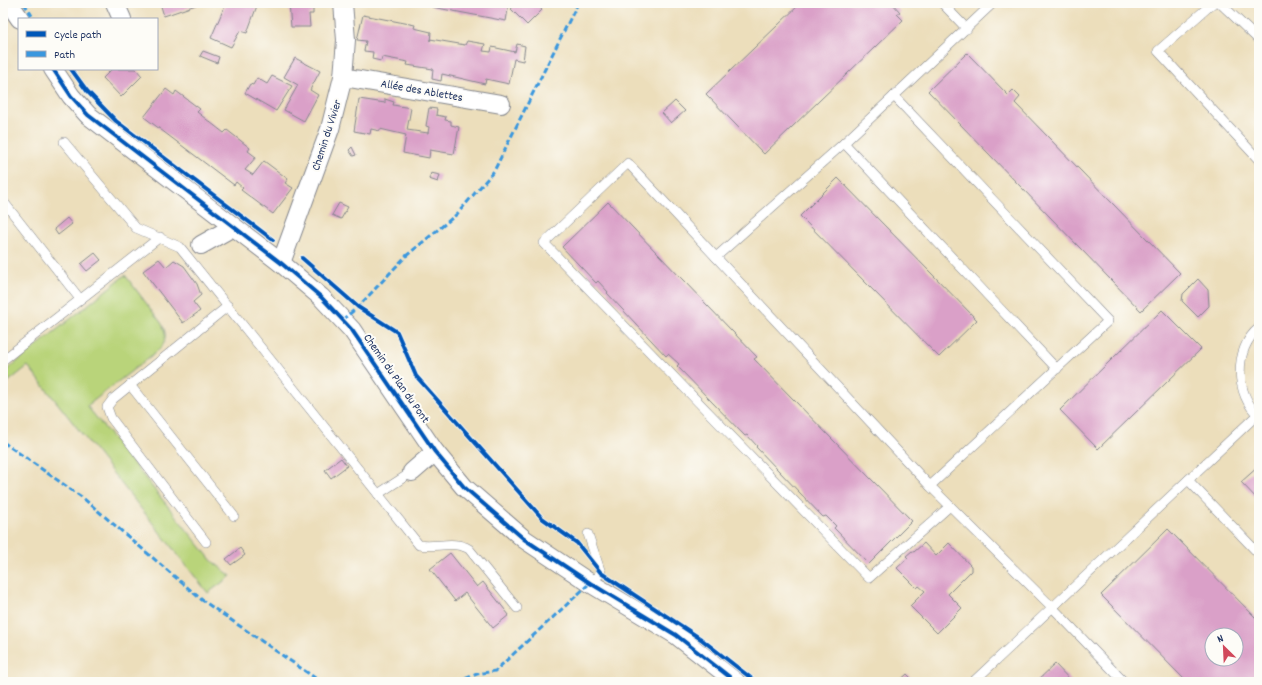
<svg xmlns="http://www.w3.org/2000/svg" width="1262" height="685" font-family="Dekko,sans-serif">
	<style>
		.grass { fill: #b9d47a; stroke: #6a826c }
		.building { fill: #daa0c8; fill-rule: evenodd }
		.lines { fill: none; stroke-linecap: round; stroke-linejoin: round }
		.service-casing { stroke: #84868c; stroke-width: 10 }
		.minor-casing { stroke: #84868c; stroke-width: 20 }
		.service { stroke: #fff; stroke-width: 9 }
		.minor { stroke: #fff; stroke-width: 18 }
		.quiet { stroke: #3a97de; stroke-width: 3; stroke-dasharray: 6 3; stroke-linecap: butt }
		.cycleway-casing { stroke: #fdfcf7; stroke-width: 6 }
		.cycleway { stroke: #0057b8; stroke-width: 4 }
		.labels { text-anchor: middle; stroke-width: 4; stroke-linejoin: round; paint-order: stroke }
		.street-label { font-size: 12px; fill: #1b2f5e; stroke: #fdfcf7 }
	</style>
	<rect width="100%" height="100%" fill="#fdfcf7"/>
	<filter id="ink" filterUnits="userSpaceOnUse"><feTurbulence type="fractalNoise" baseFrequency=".025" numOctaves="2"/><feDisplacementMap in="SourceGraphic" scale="8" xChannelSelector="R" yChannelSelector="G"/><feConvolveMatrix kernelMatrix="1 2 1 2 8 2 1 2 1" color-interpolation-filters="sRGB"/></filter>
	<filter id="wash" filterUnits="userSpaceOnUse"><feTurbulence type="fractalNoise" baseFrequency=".012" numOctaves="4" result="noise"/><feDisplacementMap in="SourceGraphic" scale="16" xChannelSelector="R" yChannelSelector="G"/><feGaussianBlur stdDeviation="0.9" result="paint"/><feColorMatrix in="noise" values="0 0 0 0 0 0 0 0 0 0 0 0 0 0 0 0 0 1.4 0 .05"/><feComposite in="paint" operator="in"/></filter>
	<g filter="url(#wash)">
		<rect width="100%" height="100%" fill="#ecdebb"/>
		<!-- grass -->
		<path class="grass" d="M125 275 162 324C166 333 167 339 161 348L87 406 212 561 231 576 208 593 28 366 3 386V373Z"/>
		<g id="blocks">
			<!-- building -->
			<g class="building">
				<path d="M160 3H195L196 5 164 16Z"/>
				<path d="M226 3H258L247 33 240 31 231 47 211 38Z"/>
				<path d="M289 3H313V14H309L310 27H291Z"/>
				<path d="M433 3H509L506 21 432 7Z"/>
				<path d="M517 3H539L537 5 542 10 527 25 511 9Z"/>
				<path d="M801 3H892L900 12 897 14 903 20 764 154 706 94Z"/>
				<path d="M363 15 415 25 414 28 431 32 430 41V39L465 45 467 41 485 44 483 51 491 52 492 47 515 52 517 44 525 46 523 61 514 59 509 84 486 79 485 84 442 74 441 81 432 79 433 69 407 65 408 62 382 57 381 61 372 59 373 52 364 51 366 41 357 40Z"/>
				<path d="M203 51 219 57 217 63 200 56Z"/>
				<path d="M967 53 1008 95 1013 90 1020 97 1015 103 1180 273 1141 311 928 91Z"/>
				<path d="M295 58 320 71 310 90 318 95 304 121 284 110 298 85 284 77Z"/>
				<path d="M112 69H136L142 76 121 97 103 78Z"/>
				<path d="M272 76 292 86 276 111 245 93 250 84 253 85 257 78 267 84Z"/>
				<path d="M166 89 174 95 176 91 200 109 197 112 224 133 227 130 250 148 248 151 256 157 245 170 253 175 264 161 288 179 285 183 293 188 273 214 241 190 243 188 236 182 234 185 144 117Z"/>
				<path d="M359 99 385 103V99L394 102 393 105 411 108 407 130 428 133 429 127 426 126 429 108 437 109 436 115 446 117 445 120 451 121V125L459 127 454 154 430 150 429 158 403 153 406 135 380 129V131L371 129 370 134 354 131Z"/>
				<path d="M675 101 685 111 671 123 662 113Z"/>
				<path d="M352 147 356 155 353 156 349 150Z"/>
				<path d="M431 173 440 175 438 182 429 179Z"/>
				<path d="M838 178 977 320 939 357 800 216Z"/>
				<path d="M608 202 757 357 754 359 912 521 869 564 834 528 836 526 826 516 823 517 756 447 757 446 747 435 745 436 677 366 679 364 668 354 666 356 607 293 608 292 598 281 596 283 562 247Z"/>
				<path d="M339 203 348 207 341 219 332 215Z"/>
				<path d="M67 218 72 224 58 235 54 229Z"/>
				<path d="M95 253 101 260 87 271 81 264Z"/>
				<path d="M159 259 166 267 174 260 184 266 197 284 201 295 193 302 200 311 183 323 143 271Z"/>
				<path d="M1198 279 1208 290 1209 306 1198 317 1182 301 1183 294Z"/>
				<path d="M1162 310 1201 349 1098 449 1060 410Z"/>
				<path d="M341 458 347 466 331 478 325 470Z"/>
				<path d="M1259 466V501L1241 482Z"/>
				<path d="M1168 529 1259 621V682H1187L1101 595ZM1212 635H1236V659H1212Z"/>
				<path d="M924 543 936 556 949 543 971 566V571L948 594 962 608 937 633 910 606 925 591 919 586 917 588 897 568 908 558 906 556 912 551 914 552Z"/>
				<path d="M240 548 245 555 231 565 226 559Z"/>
				<path d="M450 553 477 587 483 582 509 615 493 628 465 593 455 601 430 569Z"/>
				<path d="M1055 664 1072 682H1036Z"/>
				<path d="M907 674 915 682H898Z"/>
			</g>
		</g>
	</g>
	<g filter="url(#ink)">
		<use href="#blocks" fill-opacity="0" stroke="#84868c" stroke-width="1"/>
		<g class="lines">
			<defs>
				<g id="service">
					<path d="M942 3 967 29"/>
					<path d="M1213 3 1158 51 1259 160"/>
					<path d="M1220 3 1259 40"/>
					<path d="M894 96 993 3"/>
					<path d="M64 142 136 228 180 247 419 545C435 548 455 540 469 549L517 608"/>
					<path d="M3 201 80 299"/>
					<path d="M716 257 844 143"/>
					<path d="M1259 328C1233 349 1235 395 1259 416"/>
					<path d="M3 360 160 237"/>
					<path d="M1057 369 844 143 894 96 1108 321 930 486 1053 608 1124 682"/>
					<path d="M130 385 234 516"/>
					<path d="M1188 480 1259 554"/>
					<path d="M930 486 628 163 544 243 869 578 950 506"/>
					<path d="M378 494 412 472"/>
					<path d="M588 534 601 573 590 583"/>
					<path d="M206 542 111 418 107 407 113 399 228 306"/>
					<path d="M973 682 1257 415"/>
				</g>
				<g id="minor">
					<path d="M9 3 20 19"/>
					<path d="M115 3 122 19"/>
					<path d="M53 69 71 96 88 115 281 263 321 297 352 330 435 452 464 487 524 539 590 583 676 635 736 682"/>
					<path d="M343 77 501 104"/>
					<path d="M201 245 233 227"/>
					<path d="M281 263 330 129 343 77 346 40 343 3"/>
					<path d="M412 472 435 452"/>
				</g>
			</defs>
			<!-- service casing -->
			<use href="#service" class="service-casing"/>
			<!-- minor casing -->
			<use href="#minor" class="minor-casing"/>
			<!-- service -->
			<use href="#service" class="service"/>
			<!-- minor -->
			<use href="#minor" class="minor"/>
			<!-- quiet -->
			<g class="quiet">
				<path d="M24 3 34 19"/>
				<path d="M342 320 358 307 406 256 457 214 494 171 578 3"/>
				<path d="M3 442 83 498 202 600 321 682"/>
				<path d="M457 682 477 674 495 671 590 583"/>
			</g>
			<defs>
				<g id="cycleway">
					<path d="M53 69 71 96 88 115 281 263 321 297 352 330 435 452 464 487 524 539 590 583 676 635 736 682"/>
					<path d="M71 69 87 91 116 121 273 240"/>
					<path d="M302 258 358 307 397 332 416 376 542 518 577 543 601 573 701 639 756 682"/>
				</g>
			</defs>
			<!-- cycleway casing -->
			<use href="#cycleway" class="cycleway-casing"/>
			<!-- cycleway -->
			<use href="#cycleway" class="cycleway"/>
		</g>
	</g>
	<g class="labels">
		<!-- street labels -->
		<g class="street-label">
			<text transform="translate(422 90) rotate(10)" y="4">Allée des Ablettes</text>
			<text transform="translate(326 135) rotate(-72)" y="4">Chemin du Vivier</text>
			<text transform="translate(397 378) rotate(55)" y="4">Chemin du Plan du Pont</text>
		</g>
	</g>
	<!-- margin -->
	<rect width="1262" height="685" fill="none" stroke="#fdfcf7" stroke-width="16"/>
	<!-- legend -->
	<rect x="18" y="18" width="140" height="52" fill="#fdfcf7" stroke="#a3aaba"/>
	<rect x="26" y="31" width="20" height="6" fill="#0057b8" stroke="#a3aaba"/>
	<text x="54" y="38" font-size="12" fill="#1b2f5e">Cycle path</text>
	<rect x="26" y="51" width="20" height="6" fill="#3a97de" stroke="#a3aaba"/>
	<text x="54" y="58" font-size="12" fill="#1b2f5e">Path</text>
	<!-- north arrow -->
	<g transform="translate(1224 647) rotate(336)"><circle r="19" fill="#fdfcf7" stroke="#a3aaba"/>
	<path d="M0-3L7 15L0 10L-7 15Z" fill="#d1495b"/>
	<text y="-6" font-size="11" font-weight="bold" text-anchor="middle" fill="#1b2f5e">N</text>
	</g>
</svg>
